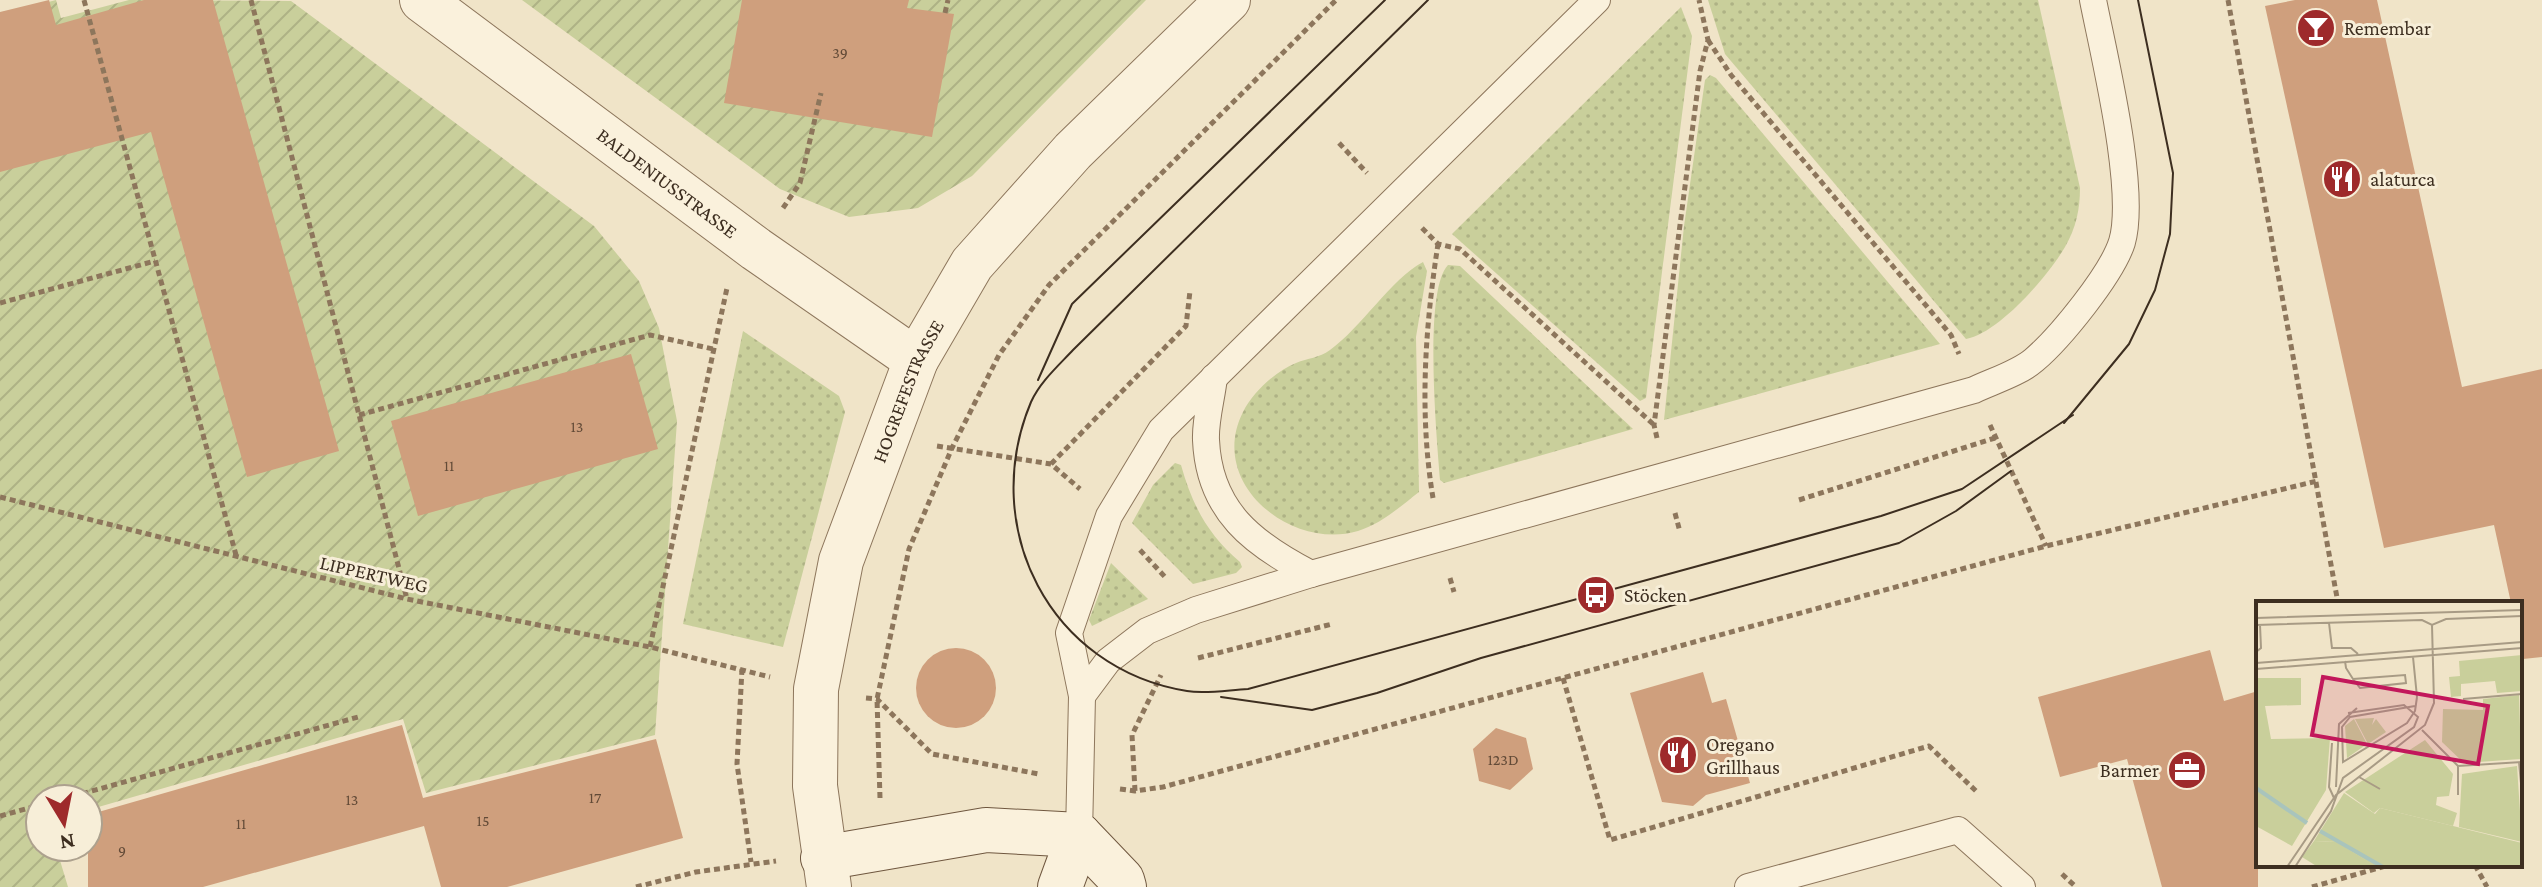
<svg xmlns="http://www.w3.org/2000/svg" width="2542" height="887" font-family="'Crimson Pro',serif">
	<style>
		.grass { fill: url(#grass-dots) }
		.garden { fill: url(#garden-furrows) }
		.building { fill: #cf9f7d }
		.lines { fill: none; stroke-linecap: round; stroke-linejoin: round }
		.service-casing { stroke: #8d765c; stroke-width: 28 }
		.minor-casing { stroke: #8d765c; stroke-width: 46 }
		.tertiary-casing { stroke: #8d765c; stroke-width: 46 }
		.secondary-casing { stroke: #6f573f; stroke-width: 46 }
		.path { stroke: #8d765c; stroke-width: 5; stroke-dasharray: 6 4; stroke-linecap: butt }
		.service { stroke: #faf1dc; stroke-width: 26 }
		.minor { stroke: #faf1dc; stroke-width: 44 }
		.tertiary { stroke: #faf1dc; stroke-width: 44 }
		.secondary { stroke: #faf1dc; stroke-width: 44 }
		.tram { stroke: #3d2e20; stroke-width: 2 }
		.labels { text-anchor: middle; stroke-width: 6; stroke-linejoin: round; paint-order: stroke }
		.number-label { font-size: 16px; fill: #624a37 }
		.poi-label { font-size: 20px; fill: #3d2e20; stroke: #f7eed8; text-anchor: start }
		.street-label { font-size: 20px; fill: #3d2e20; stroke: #f7eed8 }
		.inset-river { fill: none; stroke: #a9c4bc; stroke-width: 4 }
		.inset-road { fill: none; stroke: #a89b85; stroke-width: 2 }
		.view { fill: #c2185b; fill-opacity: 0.15; stroke: #c2185b; stroke-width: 4 }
		.inset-edge { fill: none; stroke: #3d2e20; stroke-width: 4 }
	</style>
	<defs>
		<pattern id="grass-dots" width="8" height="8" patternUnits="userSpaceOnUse" patternTransform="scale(2)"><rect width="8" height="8" fill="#c9cf9b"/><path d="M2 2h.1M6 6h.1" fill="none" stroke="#aeb285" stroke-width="1.8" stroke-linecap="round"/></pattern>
		<pattern id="garden-furrows" width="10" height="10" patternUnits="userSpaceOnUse" patternTransform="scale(2)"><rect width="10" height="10" fill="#c9cf9b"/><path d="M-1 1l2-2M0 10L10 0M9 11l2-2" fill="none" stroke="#aeb285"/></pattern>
	</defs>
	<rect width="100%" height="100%" fill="#f0e4c8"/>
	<!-- grass -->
	<g class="grass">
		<path d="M1708 0H2038L2080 188C2080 209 2076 228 2065 247 2048 276 1999 333 1966 339L1725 54Z"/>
		<path d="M1681 7 1692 36 1646 398 1640 401 1452 234Z"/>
		<path d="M1710 75 1716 78 1940 344 1664 420 1684 226 1705 80Z"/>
		<path d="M1423 262 1427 271 1416 337 1419 492C1401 506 1381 524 1358 531 1291 551 1207 483 1243 412 1253 392 1276 371 1296 363 1308 358 1319 358 1330 350 1361 328 1391 279 1423 262Z"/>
		<path d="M1448 265 1460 266 1633 429 1444 483 1440 480C1437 441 1423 290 1448 265Z"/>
		<path d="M743 331 839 396 845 412 783 647 683 624Z"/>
		<path d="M1175 463 1181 465C1192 505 1208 535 1240 562L1242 567 1236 573 1193 584 1132 523 1153 485Z"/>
		<path d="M1111 563 1148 599 1092 626 1089 620Z"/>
	</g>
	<!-- garden -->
	<g class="garden">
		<path d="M56 0 61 18 129 0 291 1 594 226 639 281 659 328 677 421 655 735 426 793 403 719 88 810V799H40V847H56L68 887H0V15Z"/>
		<path d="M522 0H1146L972 176 918 208 849 217 780 189Z"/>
	</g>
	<!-- building -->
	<g class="building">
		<path d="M49 0 56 25 144 0H213L339 451 247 477 151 132 0 172V12Z"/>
		<path d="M742 0H909L907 8 954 14 932 137 724 103Z"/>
		<path d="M2295 0H2377L2462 387 2542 369V657L2523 659 2520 603H2511L2494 525 2384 548 2265 6Z"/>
		<path d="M631 354 658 449 418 516 391 421Z"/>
		<circle cx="956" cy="688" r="40"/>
		<path d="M2210 650 2224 701 2258 691V887H2162L2127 759 2060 777 2038 697Z"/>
		<path d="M1703 672 1712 703 1726 699 1750 783 1706 795 1693 806 1662 802 1630 693Z"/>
		<path d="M402 725 423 798 656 739 683 838 507 887H441L424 826 203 887H88V815Z"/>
		<path d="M1496 728 1526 738 1533 769 1510 790 1479 781 1473 749Z"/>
	</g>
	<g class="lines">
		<defs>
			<g id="service">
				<path d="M1214 377C1212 397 1205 420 1206 440 1209 511 1253 544 1311 574"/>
				<path d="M1082 696 1108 661 1147 631 1196 610 1311 574 1974 390C1993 381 2019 373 2034 360 2060 338 2112 274 2122 242 2137 190 2104 56 2093 0"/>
				<path d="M1079 835 1082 696 1069 633 1109 516 1161 430 1597 0"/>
				<path d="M1748 887 1958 830 2022 887"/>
			</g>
			<g id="minor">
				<path id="s1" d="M422 0 756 249 916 360"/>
			</g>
			<g id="tertiary">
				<path id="s2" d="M829 887 815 786 816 689 841 561 916 360 972 264 1073 151 1228 0"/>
			</g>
			<g id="secondary">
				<path d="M823 858 986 830 1079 835 1122 880 1124 887"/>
				<path d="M1060 887 1079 835"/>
			</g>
		</defs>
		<!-- service casing -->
		<use href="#service" class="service-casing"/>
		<!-- minor casing -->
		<use href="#minor" class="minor-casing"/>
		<!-- tertiary casing -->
		<use href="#tertiary" class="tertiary-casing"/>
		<!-- secondary casing -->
		<use href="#secondary" class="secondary-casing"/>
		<!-- path -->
		<g class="path">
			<path d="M84 0 236 555"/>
			<path d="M251 0 407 599"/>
			<path d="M2228 0 2338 603"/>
			<path d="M945 13 948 0"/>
			<path d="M1708 40 1731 75 1951 335 1959 354"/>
			<path d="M1339 143 1367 173"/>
			<path d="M783 208 800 183 821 93"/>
			<path d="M1422 228 1438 244 1460 249 1653 424"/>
			<path d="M0 303 155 261"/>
			<path d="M359 415 650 335 713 349"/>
			<path d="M1990 425 2046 546"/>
			<path d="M1657 438 1654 425 1700 71 1708 40 1699 0"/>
			<path d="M937 446 1051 464 1080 489"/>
			<path d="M1051 464 1186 326 1190 291"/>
			<path d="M0 497 407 599 650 647 770 677"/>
			<path d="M1433 498C1419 414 1425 328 1438 244"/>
			<path d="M1799 500 1995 438"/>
			<path d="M1675 513 1680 532"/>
			<path d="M1140 550 1166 578"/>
			<path d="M1450 578 1454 592"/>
			<path d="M650 647 727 288"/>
			<path d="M1198 658 1332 624"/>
			<path d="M742 669 737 764 751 862"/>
			<path d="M1563 678 1610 840 1929 746 1977 792"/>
			<path d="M866 698 877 699 932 754 1039 774"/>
			<path d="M1120 789 1135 791 1163 787 2046 546 2317 481"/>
			<path d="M1135 791 1132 735 1161 675"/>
			<path d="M880 798 877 699 909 549 952 448 999 355 1049 285 1336 0"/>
			<path d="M63 799 358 717"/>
			<path d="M0 816 40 805"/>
			<path d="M2475 865 2487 887"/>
			<path d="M2062 874 2076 887"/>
			<path d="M636 887 696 872 776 861"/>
			<path d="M2312 887 2389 865"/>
		</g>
		<!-- service -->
		<use href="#service" class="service"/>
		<!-- minor -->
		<use href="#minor" class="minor"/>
		<!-- tertiary -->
		<use href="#tertiary" class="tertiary"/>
		<!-- secondary -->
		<use href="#secondary" class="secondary"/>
		<!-- tram -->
		<g class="tram">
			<path d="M1428 0 1073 350C1058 366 1040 382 1031 402 978 528 1050 669 1187 691 1206 694 1228 690 1248 689L1881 516 1962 489 2073 415"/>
			<path d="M1038 380 1072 304 1385 0"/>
			<path d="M2064 423 2129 344 2155 290 2170 234 2173 173 2138 0"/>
			<path d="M1221 697 1312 710 1377 693 1481 658 1899 543 1956 511 2011 471"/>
		</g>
	</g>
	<!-- icons -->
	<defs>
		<symbol id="bar-disc" viewBox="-11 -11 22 22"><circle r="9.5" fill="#9e2a2b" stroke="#f7eed8"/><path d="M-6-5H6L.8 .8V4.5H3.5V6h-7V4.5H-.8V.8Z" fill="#fff"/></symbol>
		<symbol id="restaurant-disc" viewBox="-11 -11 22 22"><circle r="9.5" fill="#9e2a2b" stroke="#f7eed8"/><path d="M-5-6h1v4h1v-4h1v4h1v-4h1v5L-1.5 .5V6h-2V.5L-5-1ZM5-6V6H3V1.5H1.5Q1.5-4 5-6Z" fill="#fff"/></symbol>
		<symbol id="bus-disc" viewBox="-11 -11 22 22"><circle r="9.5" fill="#9e2a2b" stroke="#f7eed8"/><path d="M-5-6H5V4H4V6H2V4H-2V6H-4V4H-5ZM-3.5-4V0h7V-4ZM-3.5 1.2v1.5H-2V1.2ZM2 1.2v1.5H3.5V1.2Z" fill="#fff"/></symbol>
		<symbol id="office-disc" viewBox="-11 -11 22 22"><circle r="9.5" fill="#9e2a2b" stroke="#f7eed8"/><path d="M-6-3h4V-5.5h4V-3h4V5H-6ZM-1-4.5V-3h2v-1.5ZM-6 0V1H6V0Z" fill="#fff"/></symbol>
	</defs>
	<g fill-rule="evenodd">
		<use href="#bar-disc" x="2294" y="6" width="44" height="44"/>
		<use href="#restaurant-disc" x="2320" y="157" width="44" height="44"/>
		<use href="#bus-disc" x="1574" y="573" width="44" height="44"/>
		<use href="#restaurant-disc" x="1656" y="733" width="44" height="44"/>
		<use href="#office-disc" x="2165" y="748" width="44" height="44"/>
	</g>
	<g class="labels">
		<!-- number labels -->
		<g class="number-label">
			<text x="840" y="58">39</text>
			<text x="577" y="432">13</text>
			<text x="449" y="471">11</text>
			<text x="1503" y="765">123D</text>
			<text x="595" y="803">17</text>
			<text x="352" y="805">13</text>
			<text x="483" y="826">15</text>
			<text x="241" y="829">11</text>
			<text x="122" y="856">9</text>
		</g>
		<!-- poi labels -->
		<g class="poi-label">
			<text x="2344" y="35">Remembar</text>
			<text x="2370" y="186">alaturca</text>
			<text x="1624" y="602">Stöcken</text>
			<text x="1706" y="751">Oregano<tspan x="1706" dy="23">Grillhaus</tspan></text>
			<text x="2159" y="777" text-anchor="end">Barmer</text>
		</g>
		<!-- street labels -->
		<g class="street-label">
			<text dy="7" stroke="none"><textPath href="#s1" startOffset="306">BALDENIUSSTRASSE</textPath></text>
			<text dy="7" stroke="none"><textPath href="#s2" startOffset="512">HOGREFESTRASSE</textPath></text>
			<text transform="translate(374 574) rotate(13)" y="7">LIPPERTWEG</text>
		</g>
	</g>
	<!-- overview -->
	<g transform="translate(2256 601)">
		<rect width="266" height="266" fill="#f0e4c8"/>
		<path d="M118 117 116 124 120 118 130 131 112 143 99 118ZM98 118 111 143 91 157 89 125Z" fill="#c9cf9b"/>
		<path d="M0 77H45V104L9 105 15 138 74 137 70 189 36 245 0 225ZM88 192 119 213 124 207 266 242V266H120L81 241 58 240Z" fill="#c9cf9b"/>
		<path d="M58 240 81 241 121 266H62L46 256Z" fill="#c9cf9b"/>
		<path d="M266 54V90L241 92 239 80 205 83V95L195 96 193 76 204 75 203 60ZM263 94 265 158 208 162 186 141 187 108 227 109V98ZM169 139 197 173 193 195 181 196 180 204 201 212 197 225 124 207 118 212 89 191ZM261 165 266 241 203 226 206 173Z" fill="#c9cf9b"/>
		<path class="inset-river" d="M0 187 51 222M64 230 127 266"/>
		<path class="inset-road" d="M0 17 266 9M73 22 76 47H95L102 53M0 24 166 19 176 24 190 18 266 15M0 51 5 47 4 24M157 56 161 96M89 60 90 67 97 78 104 87 150 82 149 74 97 78M0 62 266 41M0 68 266 47M207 98 266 93M159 105 94 116 86 126 87 161 151 122 159 110 161 96M166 129 202 165 266 161M76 142 73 186 78 197M263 161 266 193M103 176 124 188M80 186 83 123 101 107M202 194V165M31 266 80 194 169 124 178 102 176 24M39 266 75 210 87 177 158 126 162 116 148 104 92 112"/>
		<path class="view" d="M67 76 232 105 222 163 56 134Z"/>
		<rect width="266" height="266" class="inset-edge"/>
	</g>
	<!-- north arrow -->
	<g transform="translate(64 823) rotate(170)"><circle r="38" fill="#f7eed8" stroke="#ada18e" stroke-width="2"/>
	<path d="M0-6L14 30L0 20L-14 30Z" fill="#9e2a2b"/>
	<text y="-12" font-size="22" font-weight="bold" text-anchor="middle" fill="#3d2e20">N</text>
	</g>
</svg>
